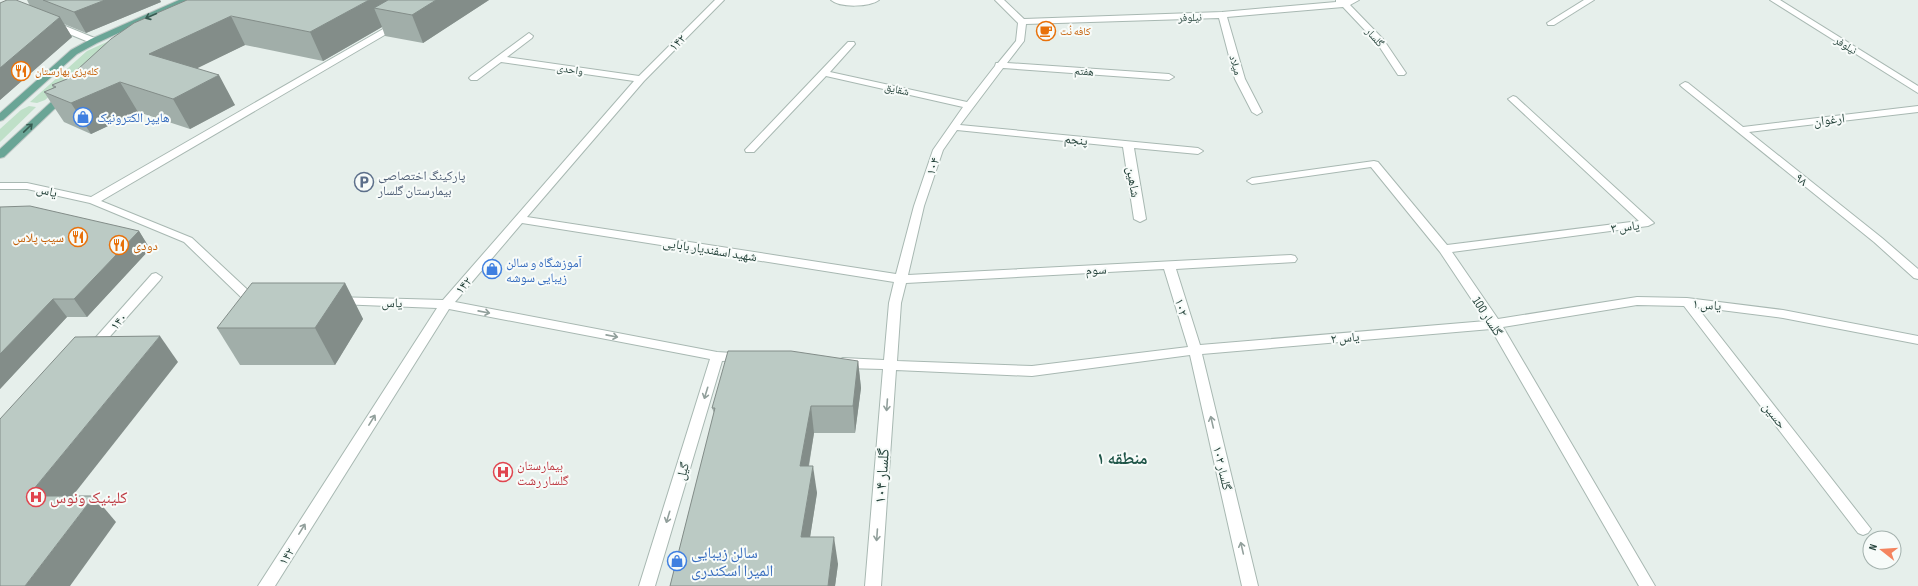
<svg xmlns="http://www.w3.org/2000/svg" width="1918" height="586" font-family="'Sofia Sans Condensed','Noto Naskh Arabic',sans-serif">
	<style>
		.green { fill: #bfe0c8 }
		.lines { fill: none; stroke-linecap: round; stroke-linejoin: round }
		.street-casing { stroke: #a8b8b2; stroke-width: 2 }
		.primary-casing { stroke: #c2cac8; stroke-width: 2 }
		.street { fill: #fff; fill-rule: evenodd }
		.primary { fill: #6aa596; fill-rule: evenodd }
		.wall { fill: #a1aea9 }
		.shaded-wall { fill: #838d89 }
		.building { fill: #bbcac4; stroke: #838d89 }
		.oneway { stroke: #365b51 }
		.oneway2 { stroke: #92a09c }
		.labels { text-anchor: middle; stroke-width: 4; stroke-linejoin: round; paint-order: stroke }
		.far-street-label { font-size: 11px; fill: #24423a; stroke: #f7fbf9 }
		.far-food-label { font-size: 11px; fill: #c56008; stroke: #f7fbf9; text-anchor: start }
		.street-label { font-size: 13px; fill: #24423a; stroke: #f7fbf9 }
		.shop-label { font-size: 13px; fill: #366cbe; stroke: #f7fbf9; text-anchor: start }
		.service-label { font-size: 13px; fill: #4e5e75; stroke: #f7fbf9; text-anchor: start }
		.food-label { font-size: 13px; fill: #c56008; stroke: #f7fbf9; text-anchor: end }
		.health-label { font-size: 13px; fill: #be3a42; stroke: #f7fbf9; text-anchor: start }
		.near-street-label { font-size: 16px; fill: #24423a; stroke: #f7fbf9 }
		.near-health-label { font-size: 16px; fill: #be3a42; stroke: #f7fbf9; text-anchor: start }
		.near-shop-label { font-size: 16px; fill: #366cbe; stroke: #f7fbf9; text-anchor: start }
		.district-label { font-size: 17px; font-weight: bold; fill: #1f5548; stroke: #f7fbf9 }
	</style>
	<rect width="100%" height="100%" fill="#e6efeb"/>
	<!-- green -->
	<g class="green">
		<path d="M200 0 98 52 45 100 37 103 30 102 87 51Z"/>
		<path d="M29 106 36 107 0 142V129L21 110Z"/>
	</g>
	<g class="lines">
		<defs>
			<g id="street">
				<path d="M715 0H724L644 81 527 217 896 274 914 206 933 150 963 107 826 76 754 152H746L745 150 848 42H854L855 44 830 72 967 102 995 66 996 63H998L1016 41 1018 23 995 0H1004L1024 19 1222 12 1336 2V0H1359L1350 5 1383 39 1406 73 1404 75H1398L1377 43 1343 7 1227 17 1245 79 1262 112 1257 115 1252 112 1235 79 1219 18 1026 24 1024 41 1007 63 1169 74 1174 77 1169 80 1003 68 960 125 1198 148 1203 151 1198 154 1134 148 1146 219 1140 222 1134 219 1123 147 957 130 943 150 924 206 908 275 1291 255 1295 256 1297 259 1295 262 1176 269 1200 345 1486 321 1440 252 1371 167 1252 184 1247 181 1252 178 1374 161 1378 162 1447 245 1639 221 1508 99 1513 96 1516 97 1654 223 1648 226 1452 252 1498 319 1637 297 1687 298 1783 310 1918 336V344L1783 318 1697 307 1871 529 1868 533 1863 535 1858 533 1684 306 1637 305 1503 327 1655 586H1639L1491 329 1202 354 1258 586H1242L1190 355 1032 376 896 370 881 586H865L883 369 843 368 838 366 837 363 838 360 843 358 884 360 889 303 894 282 522 223 455 302 717 352 748 354 749 357 748 360 722 361 655 586H639L710 359 449 309 275 586H258L437 308 338 304 334 303 332 300 334 297 443 300 634 81 501 62 477 80H471L469 78 471 76 529 33 533 36 532 38 507 57 639 76ZM1164 269 1188 347 1032 366 897 361 901 303 906 283Z"/>
				<path d="M831 0H879C870 7 840 8 831 0Z"/>
				<path d="M1584 0H1594L1554 25H1548L1547 23Z"/>
				<path d="M1770 0H1780L1918 86V93Z"/>
				<path d="M53 21 97 39 98 41 97 43H91L50 26 49 24Z"/>
				<path d="M397 21 401 24 400 26 101 201 192 238 251 293 262 294 264 297 262 300H244L184 242 90 203 27 189H0V183H27L91 197Z"/>
				<path d="M1685 82 1688 83 1743 127 1918 106V112L1749 132 1882 238 1918 269V279L1914 278 1874 242 1682 87 1680 85Z"/>
				<path d="M156 273 162 277 160 280 97 351H89L87 348 89 345 152 274Z"/>
			</g>
			<g id="primary">
				<path d="M179 0H190L97 43 77 54 3 120 0 121V113L71 50 91 39Z"/>
				<path d="M65 91 68 92 70 94 68 96 4 157 0 158V149L62 92Z"/>
			</g>
		</defs>
		<!-- street casing -->
		<use href="#street" class="street-casing"/>
		<!-- primary casing -->
		<use href="#primary" class="primary-casing"/>
		<!-- street -->
		<use href="#street" class="street"/>
		<!-- primary -->
		<use href="#primary" class="primary"/>
	</g>
	<!-- wall -->
	<g class="wall">
		<path d="M27 0H160L161 2 86 33 64 24 72 37 0 100V3L30 6Z"/>
		<path d="M489 0 423 43 385 36 382 27 323 61 245 45 196 68 235 105 190 129 138 112 91 134 64 122 44 92 53 88 52 85 67 79 134 23Z"/>
		<path d="M0 207 139 231 150 249 87 317H67L0 389Z"/>
		<path d="M345 283 363 319 335 365H240L217 328Z"/>
		<path d="M858 361 861 388 855 433H814L809 466 817 493 810 537 838 564 835 586H670L714 413 712 408Z"/>
	</g>
	<!-- shaded-wall -->
	<g class="shaded-wall">
		<path d="M105 0H160L161 2 86 33 74 12Z"/>
		<path d="M369 0H394L374 8 382 27 323 61 310 32Z"/>
		<path d="M436 0H489L423 43 412 15Z"/>
		<path d="M231 16 245 45 165 84 149 54Z"/>
		<path d="M60 17 72 37 0 100V68Z"/>
		<path d="M219 75 235 105 190 129 173 99Z"/>
		<path d="M120 82 138 112 91 134 71 103Z"/>
		<path d="M139 231 150 249 87 317 74 299Z"/>
		<path d="M345 283 363 319 335 365 315 328Z"/>
		<path d="M53 299 67 317 0 389V354Z"/>
		<path d="M160 336 178 362 52 522 28 496Z"/>
		<path d="M858 361 861 388 855 433 853 406Z"/>
		<path d="M811 406 814 433 804 493 800 466Z"/>
		<path d="M813 466 817 493 806 563 801 537Z"/>
		<path d="M94 496 116 522 70 586H25Z"/>
		<path d="M834 537 838 564 835 586H828Z"/>
	</g>
	<!-- building -->
	<g class="building">
		<path d="M7 0H16L60 17 0 68V3Z"/>
		<path d="M43 0H105L74 12Z"/>
		<path d="M187 0H369L310 32 231 16 149 54 219 75 173 99 120 82 71 103 44 92 56 87 52 85 67 79 111 39 134 23Z"/>
		<path d="M388 0H436L412 15 374 8Z"/>
		<path d="M30 206 139 231 74 299H53L0 354V207Z"/>
		<path d="M252 283H345L315 328H217Z"/>
		<path d="M160 336 28 496H94L25 586H0V419L75 337Z"/>
		<path d="M728 351H791L858 361 853 406H811L800 466H813L801 537H834L828 586H670L715 408H712Z"/>
	</g>
	<!-- one-way arrows -->
	<defs><path id="oneway-shaft" d="M-6 0H5M1.5-3L5.5 0L1.5 3" fill="none" stroke-width="1.6" stroke-linecap="round" stroke-linejoin="round"/></defs>
	<g class="oneway">
		<use href="#oneway-shaft" transform="translate(151 16) rotate(156)"/>
		<use href="#oneway-shaft" transform="translate(28 128) rotate(-44)"/>
	</g>
	<g class="oneway2">
		<use href="#oneway-shaft" transform="translate(484 312) rotate(11)"/>
		<use href="#oneway-shaft" transform="translate(612 336) rotate(11)"/>
		<use href="#oneway-shaft" transform="translate(706 393) rotate(107)"/>
		<use href="#oneway-shaft" transform="translate(887 405) rotate(94)"/>
		<use href="#oneway-shaft" transform="translate(372 420) rotate(-58)"/>
		<use href="#oneway-shaft" transform="translate(1212 422) rotate(-103)"/>
		<use href="#oneway-shaft" transform="translate(668 517) rotate(107)"/>
		<use href="#oneway-shaft" transform="translate(302 529) rotate(-58)"/>
		<use href="#oneway-shaft" transform="translate(877 535) rotate(94)"/>
		<use href="#oneway-shaft" transform="translate(1242 548) rotate(-103)"/>
	</g>
	<!-- icons -->
	<defs>
		<symbol id="cafe-ring" viewBox="-11 -11 22 22"><circle r="9.5" fill="#f7fbf9" stroke="#e8710a" stroke-width="1.5"/><path d="M-5.5-4.5H6V0H3Q3 3.5 0 3.5H-2.5Q-5.5 3.5-5.5 0ZM3-3.2v2h1.7v-2ZM-6 4.5H4V6H-6Z" fill="#e8710a"/></symbol>
		<symbol id="restaurant-ring" viewBox="-11 -11 22 22"><circle r="9.5" fill="#f7fbf9" stroke="#e8710a" stroke-width="1.5"/><path d="M-5-6h1v4h1v-4h1v4h1v-4h1v5L-1.5 .5V6h-2V.5L-5-1ZM5-6V6H3V1.5H1.5Q1.5-4 5-6Z" fill="#e8710a"/></symbol>
		<symbol id="shop-ring" viewBox="-11 -11 22 22"><circle r="9.5" fill="#f7fbf9" stroke="#3f7fe0" stroke-width="1.5"/><path d="M-5-2.5h2.3a2.7 3.5 0 0 1 5.4 0H5L5.5 6h-11ZM-1.5-2.5h3a1.5 2.3 0 0 0-3 0Z" fill="#3f7fe0"/></symbol>
		<symbol id="parking-ring" viewBox="-11 -11 22 22"><circle r="9.5" fill="#f7fbf9" stroke="#5c6f8a" stroke-width="1.5"/><path d="M-3.5-5.5H1a3.5 3.5 0 0 1 0 7H-1V5.5H-3.5ZM-1-3.4V-.6H.8a1.4 1.4 0 0 0 0-2.8Z" fill="#5c6f8a"/></symbol>
		<symbol id="hospital-ring" viewBox="-11 -11 22 22"><circle r="9.5" fill="#f7fbf9" stroke="#e0444e" stroke-width="1.5"/><path d="M-5-5h3v3.5h4V-5h3V5h-3V1.5h-4V5h-3Z" fill="#e0444e"/></symbol>
	</defs>
	<g fill-rule="evenodd">
		<use href="#cafe-ring" x="1035" y="20" width="22" height="22"/>
		<use href="#restaurant-ring" x="10" y="60" width="22" height="22"/>
		<use href="#shop-ring" x="72" y="106" width="22" height="22"/>
		<use href="#parking-ring" x="353" y="171" width="22" height="22"/>
		<use href="#restaurant-ring" x="67" y="226" width="22" height="22"/>
		<use href="#restaurant-ring" x="108" y="234" width="22" height="22"/>
		<use href="#shop-ring" x="481" y="258" width="22" height="22"/>
		<use href="#hospital-ring" x="492" y="461" width="22" height="22"/>
		<use href="#hospital-ring" x="25" y="486" width="22" height="22"/>
		<use href="#shop-ring" x="666" y="550" width="22" height="22"/>
	</g>
	<g class="labels">
		<!-- far-street labels -->
		<g class="far-street-label">
			<text transform="translate(1190 17) rotate(-2)" y="4">نیلوفر</text>
			<text transform="translate(1375 37) rotate(49)" y="4">گلسار</text>
			<text transform="translate(1846 45) rotate(32)" y="4">نیلوفر</text>
			<text transform="translate(1236 65) rotate(74)" y="4">میلاد</text>
			<text transform="translate(570 69) rotate(8)" y="4">واحدی</text>
			<text transform="translate(1084 71) rotate(4)" y="4">هفتم</text>
			<text transform="translate(897 89) rotate(12)" y="4">شقایق</text>
		</g>
		<!-- far-food labels -->
		<g class="far-food-label">
			<text x="1060" y="35">کافه نُت</text>
			<text x="35" y="75">کله‌پزی بهارستان</text>
		</g>
		<!-- street labels -->
		<g class="street-label">
			<text transform="translate(677 42) rotate(-45)" y="5">۱۴۲</text>
			<text transform="translate(1829 119) rotate(-7)" y="5">ارغوان</text>
			<text transform="translate(1076 139) rotate(6)" y="5">پنجم</text>
			<text transform="translate(932 166) rotate(-71)" y="5">۱۰۴</text>
			<text transform="translate(1802 179) rotate(39)" y="5">۹۸</text>
			<text transform="translate(1134 182) rotate(81)" y="5">شاهین</text>
			<text transform="translate(47 190) rotate(13)" y="5">یاس</text>
			<text transform="translate(1625 226) rotate(-7)" y="5">یاس ۳</text>
			<text transform="translate(710 249) rotate(9)" y="5">شهید اسفندیار بابایی</text>
			<text transform="translate(1096 269) rotate(-3)" y="5">سوم</text>
			<text transform="translate(463 285) rotate(-49)" y="5">۱۴۲</text>
			<text transform="translate(392 302) rotate(2)" y="5">یاس</text>
			<text transform="translate(1707 304) rotate(5)" y="5">یاس ۱</text>
			<text transform="translate(1182 307) rotate(73)" y="5">۱۰۲</text>
			<text transform="translate(1488 316) rotate(57)" y="5">گلسار 100</text>
			<text transform="translate(118 321) rotate(-49)" y="5">۱۴۰</text>
			<text transform="translate(1345 337) rotate(-5)" y="5">یاس ۲</text>
			<text transform="translate(1775 415) rotate(52)" y="5">حسین</text>
			<text transform="translate(1223 468) rotate(77)" y="5">گلسار ۱۰۲</text>
			<text transform="translate(682 471) rotate(-73)" y="5">گیل</text>
			<text transform="translate(286 556) rotate(-58)" y="5">۱۴۲</text>
		</g>
		<!-- shop labels -->
		<g class="shop-label">
			<text x="97" y="122">هایپر الکترونیک</text>
			<text x="506" y="267">آموزشگاه و سالن<tspan x="506" dy="15">زیبایی سوشه</tspan></text>
		</g>
		<!-- service labels -->
		<g class="service-label">
			<text x="378" y="180">پارکینگ اختصاصی<tspan x="378" dy="15">بیمارستان گلسار</tspan></text>
		</g>
		<!-- food labels -->
		<g class="food-label">
			<text x="64" y="242">سیب پلاس</text>
			<text x="133" y="250" text-anchor="start">دودی</text>
		</g>
		<!-- health labels -->
		<g class="health-label">
			<text x="517" y="470">بیمارستان<tspan x="517" dy="15">گلسار رشت</tspan></text>
		</g>
		<!-- near-street labels -->
		<g class="near-street-label">
			<text transform="translate(881 476) rotate(-86)" y="6">گلسار ۱۰۴</text>
		</g>
		<!-- near-health labels -->
		<g class="near-health-label">
			<text x="50" y="503">کلینیک ونوس</text>
		</g>
		<!-- near-shop labels -->
		<g class="near-shop-label">
			<text x="691" y="558">سالن زیبایی<tspan x="691" dy="18">المیرا اسکندری</tspan></text>
		</g>
		<!-- district labels -->
		<g class="district-label">
			<text x="1122" y="464">منطقه ۱</text>
		</g>
	</g>
	<!-- north arrow -->
	<g transform="translate(1882 550) rotate(287)"><circle r="19" fill="#f7fbf9" stroke="#a3b1ad"/>
	<path d="M0-3L7 15L0 10L-7 15Z" fill="#f4845f"/>
	<text y="-6" font-size="11" font-weight="bold" text-anchor="middle" fill="#24423a">N</text>
	</g>
</svg>
